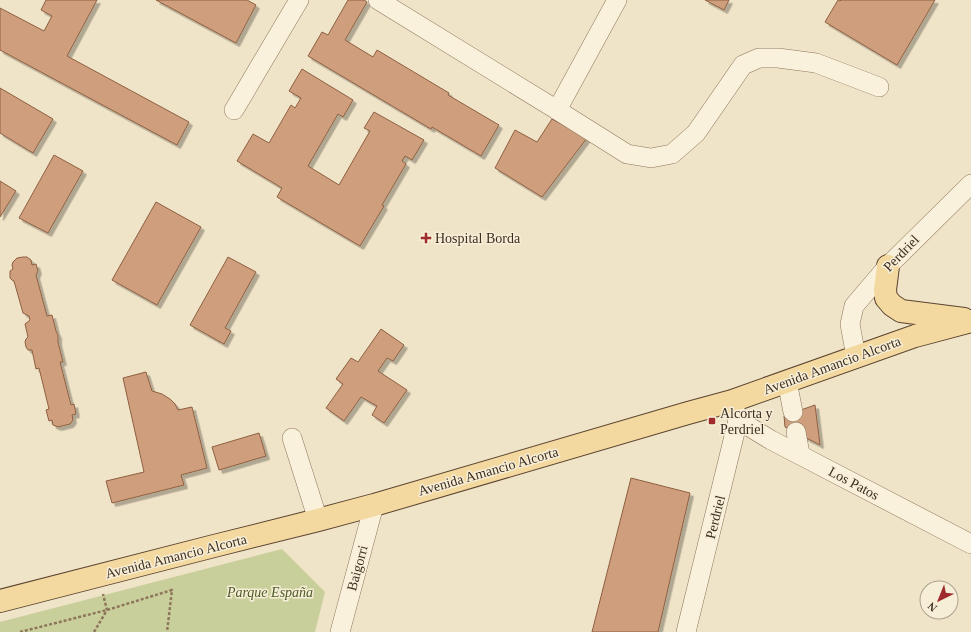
<svg xmlns="http://www.w3.org/2000/svg" width="971" height="632" font-family="Georgia,serif">
	<style>
		.green { fill: #c9cf9b }
		.building { fill: #cf9f7d; stroke: #8d5f41; filter: url(#shadow) }
		.lines { fill: none; stroke-linecap: round; stroke-linejoin: round }
		.minor-casing { stroke: #8d765c; stroke-width: 20 }
		.major-casing { stroke: #5b4430; stroke-width: 24 }
		.path { stroke: #8d765c; stroke-width: 2.5; stroke-dasharray: 3 2; stroke-linecap: butt }
		.minor { stroke: #faf1dc; stroke-width: 19 }
		.major { stroke: #f3d9a0; stroke-width: 22 }
		.poi-dot { fill: #9e2a2b; stroke: #f7eed8; stroke-width: 1.5 }
		.labels { text-anchor: middle; stroke-width: 3; stroke-linejoin: round; paint-order: stroke }
		.poi-label { font-size: 14px; fill: #3d2e20; stroke: #f7eed8; text-anchor: start }
		.street-label { font-size: 14px; fill: #3d2e20; stroke: #f7eed8 }
		.park-label { font-size: 14px; font-style: italic; fill: #4d5a26; stroke: #f7eed8 }
	</style>
	<defs>
		<filter id="shadow"><feDropShadow dx="3.5" dy="3.5" stdDeviation="0" flood-color="#0004"/></filter>
	</defs>
	<rect width="100%" height="100%" fill="#f0e4c8"/>
	<!-- green -->
	<path class="green" d="M282 549 325 592 315 632H0V622Z"/>
	<!-- building -->
	<g class="building">
		<path d="M46 0H97L67 56 189 122 177 145 0 50V8L44 31 52 16 41 10Z"/>
		<path d="M156 0H247L256 5 236 43Z"/>
		<path d="M348 0H364L367 2 345 40 373 57 377 50 449 93 448 95 499 125 481 156 432 127 431 129 308 56 322 32 328 35Z"/>
		<path d="M705 0H729L724 10Z"/>
		<path d="M838 0 840 1 841 0H935L897 65 825 22Z"/>
		<path d="M302 69 353 100 343 117 338 114 308 166 339 185 370 131 364 128 374 112 424 140 412 160 405 156 402 161 406 164 382 205 384 206 360 246 277 197 282 188 237 161 253 134 269 143 291 105 295 108 301 98 289 91Z"/>
		<path d="M0 88 53 119 33 153 0 133Z"/>
		<path d="M552 119 587 138 542 197 495 168 515 130 537 142Z"/>
		<path d="M54 155 83 171 48 233 19 218Z"/>
		<path d="M0 181 16 191 0 217Z"/>
		<path d="M156 202 201 227 157 305 112 280Z"/>
		<path d="M23 257H27L31 260 32 265 36 264 38 271 36 275 47 316 52 315 56 331 58 335V342L63 362H60L71 405 74 404 76 414 72 415 73 420 70 424 58 427 53 425 52 420 49 421 46 410 49 409 39 368 36 369 32 350H28L26 347 25 342 26 339 28 337 25 324 30 320 29 316 23 313 14 281 12 280 10 278V271L13 269 12 265 13 262 17 258Z"/>
		<path d="M228 257 256 272 225 328 231 331 224 344 190 325Z"/>
		<path d="M381 329 404 345 393 361 387 358 378 371 407 390 384 423 372 415 377 406 361 397 344 421 326 408 343 384 336 379 351 358 358 362Z"/>
		<path d="M146 372 152 391 162 394 170 399 175 404 178 410 192 407 207 468 181 475 184 485 112 503 106 481 144 472 123 378Z"/>
		<path d="M815 405 820 445 785 427 784 416Z"/>
		<path d="M259 433 266 456 219 470 212 447Z"/>
		<path d="M631 478 690 493 658 632H592Z"/>
	</g>
	<g class="lines">
		<defs>
			<g id="minor">
				<path d="M378 0 557 110 627 154 651 158 672 154 696 133 743 65 759 58H778L816 63 879 87"/>
				<path d="M234 110 299 0"/>
				<path d="M557 110 617 0"/>
				<path d="M856 357 850 324 854 306 888 266 971 184"/>
				<path d="M787 381 793 412"/>
				<path d="M738 420 771 440 971 544"/>
				<path d="M796 432 800 454"/>
				<path d="M292 438 318 520"/>
				<path d="M340 632 374 505"/>
				<path d="M686 632 738 420 735 410"/>
			</g>
			<g id="major">
				<path d="M888 266 885 290 886 298 892 305 901 311 964 319"/>
				<path d="M0 601 214 546 318 520 374 505 688 413 732 401 915 336 971 321"/>
			</g>
		</defs>
		<!-- minor casing -->
		<use href="#minor" class="minor-casing"/>
		<!-- major casing -->
		<use href="#major" class="major-casing"/>
		<!-- path -->
		<g class="path">
			<path d="M20 632 107 610 172 590 167 632"/>
			<path d="M94 632 107 610 103 594"/>
		</g>
		<!-- minor -->
		<use href="#minor" class="minor"/>
		<!-- major -->
		<use href="#major" class="major"/>
	</g>
	<!-- markers -->
	<g class="poi-dot">
		<path d="M424 232h4v4h4v4h-4v4h-4v-4h-4v-4h4z"/>
		<rect x="708" y="417" width="8" height="8" rx="2"/>
	</g>
	<g class="labels">
		<!-- poi labels -->
		<g class="poi-label">
			<text x="435" y="243">Hospital Borda</text>
			<text x="720" y="418">Alcorta y<tspan x="720" dy="16">Perdriel</tspan></text>
		</g>
		<!-- street labels -->
		<g class="street-label">
			<text transform="translate(901 253) rotate(-46)" y="5">Perdriel</text>
			<text transform="translate(832 365) rotate(-20)" y="5">Avenida Amancio Alcorta</text>
			<text transform="translate(488 471) rotate(-16)" y="5">Avenida Amancio Alcorta</text>
			<text transform="translate(854 483) rotate(28)" y="5">Los Patos</text>
			<text transform="translate(715 517) rotate(-76)" y="5">Perdriel</text>
			<text transform="translate(176 556) rotate(-14)" y="5">Avenida Amancio Alcorta</text>
			<text transform="translate(357 568) rotate(-75)" y="5">Baigorri</text>
		</g>
		<!-- park labels -->
		<g class="park-label">
			<text x="270" y="597">Parque España</text>
		</g>
	</g>
	<!-- north arrow -->
	<g transform="translate(939 600) rotate(223)"><circle r="19" fill="#f7eed8" stroke="#ada18e"/>
	<path d="M0-3L7 15L0 10L-7 15Z" fill="#9e2a2b"/>
	<text y="-6" font-size="11" font-weight="bold" text-anchor="middle" fill="#3d2e20">N</text>
	</g>
</svg>
